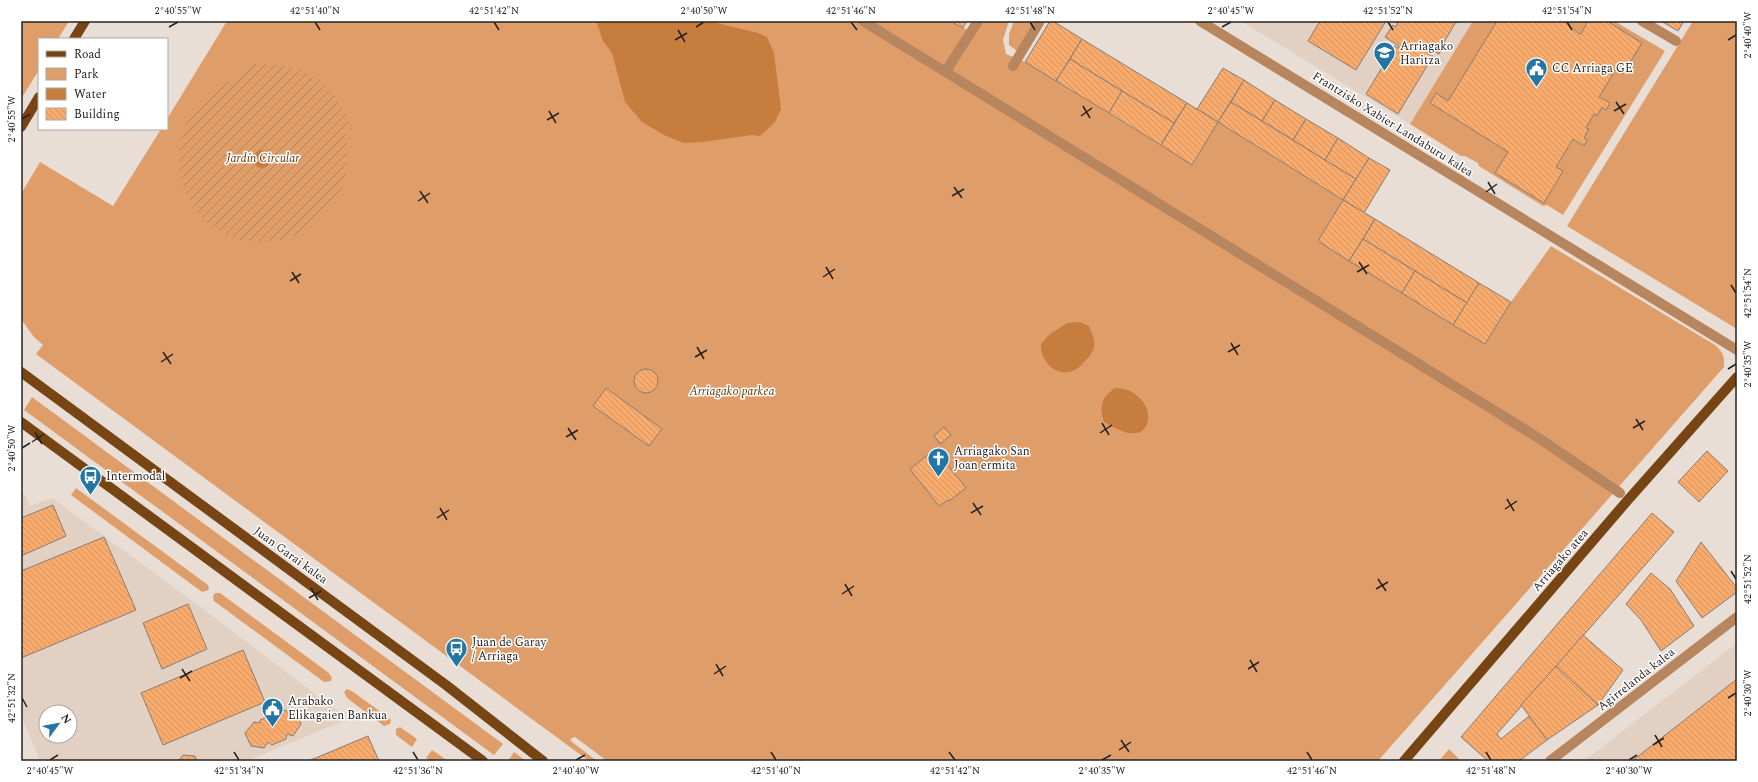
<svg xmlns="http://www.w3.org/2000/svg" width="1758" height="782" font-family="Spectral,serif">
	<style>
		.built { fill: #e2d0c3; fill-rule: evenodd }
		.green { fill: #df9e69 }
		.garden { fill: url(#garden-furrows) }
		.water { fill: #c77d3d }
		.building { fill: url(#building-back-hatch); stroke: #877d76 }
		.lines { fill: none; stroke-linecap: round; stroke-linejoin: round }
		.minor { stroke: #b7865f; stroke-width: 10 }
		.major { stroke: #774413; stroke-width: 10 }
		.ticks { fill: none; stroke: #27221f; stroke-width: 1.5 }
		.labels { text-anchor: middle; stroke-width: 3; stroke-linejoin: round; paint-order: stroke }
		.poi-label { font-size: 12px; fill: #27221f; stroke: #fff; text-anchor: start }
		.street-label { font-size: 12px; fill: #27221f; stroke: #fff }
		.park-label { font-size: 12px; font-style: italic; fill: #673702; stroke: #fff }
		.neatline { fill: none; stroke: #27221f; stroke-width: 1.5 }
		.ticks-label { font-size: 10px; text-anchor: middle; fill: #27221f }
	</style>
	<defs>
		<pattern id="garden-furrows" width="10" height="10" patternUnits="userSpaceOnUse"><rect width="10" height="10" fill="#df9e69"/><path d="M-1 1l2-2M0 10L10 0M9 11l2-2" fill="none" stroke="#b58056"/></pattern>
		<pattern id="building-back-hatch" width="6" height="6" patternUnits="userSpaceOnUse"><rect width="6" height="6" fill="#f8ab6c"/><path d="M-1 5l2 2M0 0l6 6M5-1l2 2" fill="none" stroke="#d5935d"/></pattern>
	</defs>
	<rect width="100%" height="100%" fill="#e9ded5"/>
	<!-- built -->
	<g class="built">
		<path d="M1241 21H1473L1410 124Z"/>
		<path d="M23 492 30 506 52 498 202 608 348 719 247 761H40L21 715V493ZM46 712H70V736H46Z"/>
		<path d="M1737 643V761H1584Z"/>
	</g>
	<!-- green -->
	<g class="green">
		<path d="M21 21H69L58 39H39V70L21 99Z"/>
		<path d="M227 21H950L973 33 980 21H1009L1003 40 1006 54 1025 62 1192 164 1218 122 1343 200 1318 241 1485 344 1511 302 1551 246 1715 345C1723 352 1725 357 1724 367L1378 761H607L575 737 570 739 572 742 597 761H589L36 354 43 345 34 337 21 319V194L40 162 113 206 161 129H167V119Z"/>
		<path d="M1014 21H1035L1017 51 1009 45V34Z"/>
		<path d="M1473 21H1614L1665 51 1563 215 1547 205 1543 206 1479 166 1478 163 1465 156H1461L1410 124Z"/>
		<path d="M1693 21H1737V329L1567 226Z"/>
		<path d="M32 397 503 744 494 755 24 410Z"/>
		<path d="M76 488 208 585 209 590 202 592 71 495Z"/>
		<path d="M215 593H220L329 673 332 678 331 681 324 682 214 601 213 596Z"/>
		<path d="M347 689 352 691 389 718 391 720 390 724 384 726 347 698 344 692Z"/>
		<path d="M400 727 417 739 412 747 396 735V729Z"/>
		<path d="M1449 749 1461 761H1439Z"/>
		<path d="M432 750 448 761H431L426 758Z"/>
		<path d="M514 752 526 761H508Z"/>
	</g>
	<!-- garden -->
	<path class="garden" d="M275 64C283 66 292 67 300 70 325 81 344 103 352 129L345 133C350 154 348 184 335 203 332 208 327 212 323 216 309 233 286 241 264 242 196 244 160 174 189 116 195 105 206 94 216 87 222 83 229 82 235 78 238 75 239 71 243 68 250 62 266 64 275 64Z"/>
	<!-- water -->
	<g class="water">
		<path d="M596 21H709L758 33 767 37 774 53 781 109 775 122 760 136 752 135 703 142 684 143 664 135 642 122 625 102 612 53 603 41Z"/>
		<circle cx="262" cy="159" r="9"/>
		<path d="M1080 322 1089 326C1091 332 1096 340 1094 347 1093 353 1088 358 1084 362 1072 378 1051 375 1043 356 1041 353 1041 348 1041 344L1050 334 1067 323Z"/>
		<path d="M1115 388C1120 388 1126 389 1130 391 1142 397 1152 411 1147 424 1145 428 1142 433 1136 433 1126 435 1113 427 1104 422 1099 406 1101 398 1115 388Z"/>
	</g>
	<!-- building -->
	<g class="building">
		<path d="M950 21H967L963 28Z"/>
		<path d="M1050 21H1053L1082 39 1056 81 1025 62Z"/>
		<path d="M1320 21H1386L1356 70 1308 41Z"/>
		<path d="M1398 21H1459L1458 23 1456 22 1444 42 1446 43 1439 54 1432 50 1430 54 1433 56 1429 62 1426 60 1424 64 1427 66 1398 114 1366 94 1395 46 1398 48 1399 46 1385 37 1393 25 1396 27Z"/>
		<path d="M1497 21H1564L1578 33 1581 34 1588 21H1607L1642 43 1623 74 1616 69 1599 97 1610 103 1606 110 1602 107 1597 116 1594 114 1586 128 1589 129 1584 138 1587 140 1584 146 1573 139 1556 167 1563 171 1544 203 1495 173 1508 152 1430 103 1436 93 1448 101Z"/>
		<path d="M1661 21H1684L1678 31Z"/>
		<path d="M1082 39 1187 103 1174 123 1070 59Z"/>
		<path d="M1070 59 1122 91 1109 113 1056 81Z"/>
		<path d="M1223 68 1244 80 1218 122 1197 109Z"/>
		<path d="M1244 80 1275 100 1262 121 1231 102Z"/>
		<path d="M1122 91 1174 123 1161 145 1109 113Z"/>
		<path d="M1275 100 1306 119 1293 140 1262 121Z"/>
		<path d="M1231 102 1356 179 1343 200 1218 122Z"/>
		<path d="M1187 103 1218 122 1192 165 1161 145Z"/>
		<path d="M1306 119 1338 138 1325 160 1293 140Z"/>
		<path d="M1338 138 1369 158 1356 179 1325 160Z"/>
		<path d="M1369 158 1390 170 1364 213 1343 200Z"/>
		<path d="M1343 200 1375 219 1349 261 1318 241Z"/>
		<path d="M1375 219 1479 283 1467 303 1363 239Z"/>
		<path d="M1363 239 1415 271 1402 293 1349 261Z"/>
		<path d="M1415 271 1467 303 1453 325 1402 293Z"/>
		<path d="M1479 283 1511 302 1485 344 1453 325Z"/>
		<circle cx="646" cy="381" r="12"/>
		<path d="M606 388 662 429 649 446 593 406Z"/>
		<path d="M944 427 951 435 940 444 934 436Z"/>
		<path d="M935 449 966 488 949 501 948 500 939 506 910 469Z"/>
		<path d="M1707 451 1728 471 1699 502 1678 482Z"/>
		<path d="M53 505 66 536 21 556V518Z"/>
		<path d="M1652 513 1674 532 1497 734 1501 739 1529 716 1547 740 1519 761H1488L1461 737Z"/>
		<path d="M104 537 136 610 21 658V571Z"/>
		<path d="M1701 542 1737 588V592L1702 618 1676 581Z"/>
		<path d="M1651 573 1670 589 1694 626 1661 651 1641 620 1626 604Z"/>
		<path d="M188 604 207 649 162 669 143 623Z"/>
		<path d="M1583 635 1623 670 1598 705 1556 666Z"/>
		<path d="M243 650 265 702 163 745 141 693Z"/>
		<path d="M1556 666 1598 705 1547 740 1521 705Z"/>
		<path d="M1737 679V761H1632Z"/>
		<path d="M282 710 296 712 301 724 293 736 287 734 286 739 272 745 268 742 264 748 251 746 245 733 254 722 260 723V720L276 713 278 715Z"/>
		<path d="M368 736 379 761H308L318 757Z"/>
		<path d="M183 755 195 756 197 761H178Z"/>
	</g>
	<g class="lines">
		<!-- minor -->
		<g class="minor">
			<path d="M863 21 1456 387 1537 437 1620 493"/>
			<path d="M1200 21 1737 350"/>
			<path d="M1642 21 1676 41"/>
			<path d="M1013 66 1040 21"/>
			<path d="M946 71 978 21"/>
			<path d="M1550 761 1737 617"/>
		</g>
		<!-- major -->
		<g class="major">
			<path d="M74 39 85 21"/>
			<path d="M21 127 39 97"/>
			<path d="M21 372 446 685 543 761"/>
			<path d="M21 422 483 761"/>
			<path d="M1404 761 1627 501 1737 377"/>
		</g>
	</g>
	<!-- ticks -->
	<path class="ticks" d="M315 22 320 30M494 22 499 30M851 22 857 30M1030 22 1035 30M1388 22 1393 30M1567 22 1572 30M169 27 178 22M696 27 704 22M1222 27 1231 22M678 30 685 42M675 40 687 33M1728 40 1736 35M1616 102 1624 114M1083 106 1090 118M549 111 556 123M1614 111 1626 104M1081 116 1092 108M22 119 30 114M547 120 559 113M1488 182 1495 194M954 187 962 198M420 191 428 203M1486 192 1497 184M952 196 964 189M418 201 430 193M1359 262 1367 274M826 267 833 279M292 272 299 283M1357 272 1369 265M823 277 835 269M290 281 301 274M1731 285 1736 293M1231 343 1238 355M697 347 704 359M163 352 171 364M1228 352 1240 345M695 357 707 350M161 362 173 354M1728 369 1736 364M1636 419 1643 430M1102 423 1109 435M568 428 576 440M1633 428 1645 421M35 432 42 444M1100 433 1112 425M566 437 578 430M32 442 44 434M22 448 30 443M1507 499 1514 511M973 503 981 515M440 508 447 520M1505 509 1517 501M971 513 983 506M437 518 449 510M1731 571 1736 579M1378 579 1386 591M845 584 852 596M311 588 318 600M1376 589 1388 582M842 594 854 586M309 598 321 591M1250 660 1257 672M716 664 723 676M182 669 190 681M1248 669 1259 662M714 674 726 666M180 678 192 671M22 698 27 707M1728 698 1736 693M1655 735 1662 747M1121 740 1129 752M1653 745 1664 738M1119 750 1131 742M234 752 239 760M413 752 418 760M771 752 776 760M949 752 955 760M1307 752 1312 760M1486 752 1491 760M50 760 58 755M576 760 585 755M1102 760 1111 755M1629 760 1637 755"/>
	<!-- icons -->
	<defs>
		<symbol id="school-pin" viewBox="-11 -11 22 30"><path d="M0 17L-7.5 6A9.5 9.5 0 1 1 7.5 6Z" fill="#2276a6" stroke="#fff"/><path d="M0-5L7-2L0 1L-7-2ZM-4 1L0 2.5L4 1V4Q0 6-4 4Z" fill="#fff"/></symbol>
		<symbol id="civic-pin" viewBox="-11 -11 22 30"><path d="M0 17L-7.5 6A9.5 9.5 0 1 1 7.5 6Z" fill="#2276a6" stroke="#fff"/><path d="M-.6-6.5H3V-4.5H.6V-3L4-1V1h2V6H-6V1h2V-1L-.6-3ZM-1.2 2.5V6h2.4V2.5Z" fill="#fff"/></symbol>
		<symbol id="church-pin" viewBox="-11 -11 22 30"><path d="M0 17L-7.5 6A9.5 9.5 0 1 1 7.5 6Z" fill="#2276a6" stroke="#fff"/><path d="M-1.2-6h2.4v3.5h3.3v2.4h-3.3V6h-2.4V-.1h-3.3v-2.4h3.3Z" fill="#fff"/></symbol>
		<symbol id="bus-pin" viewBox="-11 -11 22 30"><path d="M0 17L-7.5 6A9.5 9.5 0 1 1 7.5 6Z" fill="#2276a6" stroke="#fff"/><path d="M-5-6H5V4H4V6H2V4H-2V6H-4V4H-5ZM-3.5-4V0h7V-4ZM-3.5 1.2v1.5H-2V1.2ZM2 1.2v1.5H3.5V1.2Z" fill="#fff"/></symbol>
	</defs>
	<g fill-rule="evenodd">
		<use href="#school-pin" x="1372" y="40" width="25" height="34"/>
		<use href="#civic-pin" x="1524" y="56" width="25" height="34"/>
		<use href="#church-pin" x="926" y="446" width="25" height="34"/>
		<use href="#bus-pin" x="78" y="464" width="25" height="34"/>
		<use href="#bus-pin" x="444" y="636" width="25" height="34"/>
		<use href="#civic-pin" x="260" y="696" width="25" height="34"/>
	</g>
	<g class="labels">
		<!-- poi labels -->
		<g class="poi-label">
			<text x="1400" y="50">Arriagako<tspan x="1400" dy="14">Haritza</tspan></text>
			<text x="1552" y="72">CC Arriaga GE</text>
			<text x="954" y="455">Arriagako San<tspan x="954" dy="14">Joan ermita</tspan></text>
			<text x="106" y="480">Intermodal</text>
			<text x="472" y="646">Juan de Garay<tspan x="472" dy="14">/ Arriaga</tspan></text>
			<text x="288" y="705">Arabako<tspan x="288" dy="14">Elikagaien Bankua</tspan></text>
		</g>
		<!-- street labels -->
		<g class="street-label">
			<text transform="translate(1393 124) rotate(32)" y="4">Frantzisko Xabier Landaburu kalea</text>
			<text transform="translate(291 555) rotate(36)" y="4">Juan Garai kalea</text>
			<text transform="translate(1560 560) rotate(-49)" y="4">Arriagako atea</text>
			<text transform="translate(1636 679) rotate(-38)" y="4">Agirrelanda kalea</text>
		</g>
		<!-- park labels -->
		<g class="park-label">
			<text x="263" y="162">Jardín Circular</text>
			<text x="732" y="395">Arriagako parkea</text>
		</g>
	</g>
	<!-- border -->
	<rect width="1758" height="782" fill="none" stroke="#ffffff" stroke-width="44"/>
	<!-- legend -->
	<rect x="38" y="38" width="130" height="92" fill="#ffffff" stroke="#a9a7a5"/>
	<rect x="46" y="51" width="20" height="6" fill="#774413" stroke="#a9a7a5"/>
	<text x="74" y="58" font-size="12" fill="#27221f">Road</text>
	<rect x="46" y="68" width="20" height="12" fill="#df9e69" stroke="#a9a7a5"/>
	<text x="74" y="78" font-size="12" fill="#27221f">Park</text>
	<rect x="46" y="88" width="20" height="12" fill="#c77d3d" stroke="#a9a7a5"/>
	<text x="74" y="98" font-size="12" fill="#27221f">Water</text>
	<rect x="46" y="108" width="20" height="12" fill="url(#building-back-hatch)" stroke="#a9a7a5"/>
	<text x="74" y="118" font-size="12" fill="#27221f">Building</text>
	<!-- north arrow -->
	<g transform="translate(58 724) rotate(58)"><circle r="19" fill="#ffffff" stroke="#a9a7a5"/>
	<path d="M0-3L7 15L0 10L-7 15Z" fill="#2276a6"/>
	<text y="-6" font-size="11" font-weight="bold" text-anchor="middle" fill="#27221f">N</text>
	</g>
	<rect x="22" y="22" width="1714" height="738" class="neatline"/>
	<g class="ticks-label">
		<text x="178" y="14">2°40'55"W</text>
		<text x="315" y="14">42°51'40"N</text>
		<text x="494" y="14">42°51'42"N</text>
		<text x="704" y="14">2°40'50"W</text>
		<text x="851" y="14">42°51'46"N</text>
		<text x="1030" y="14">42°51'48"N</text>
		<text x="1231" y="14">2°40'45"W</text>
		<text x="1388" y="14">42°51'52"N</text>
		<text x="1567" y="14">42°51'54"N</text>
		<text transform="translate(1747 35) rotate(-90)" y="4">2°40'40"W</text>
		<text transform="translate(11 119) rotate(-90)" y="4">2°40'55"W</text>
		<text transform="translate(1747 293) rotate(-90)" y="4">42°51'54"N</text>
		<text transform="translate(1747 364) rotate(-90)" y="4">2°40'35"W</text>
		<text transform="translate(11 448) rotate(-90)" y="4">2°40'50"W</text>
		<text transform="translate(1747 579) rotate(-90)" y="4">42°51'52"N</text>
		<text transform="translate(1747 693) rotate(-90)" y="4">2°40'30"W</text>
		<text transform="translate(11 698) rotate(-90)" y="4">42°51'32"N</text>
		<text x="50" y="774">2°40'45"W</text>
		<text x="239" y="774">42°51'34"N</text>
		<text x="418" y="774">42°51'36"N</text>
		<text x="576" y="774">2°40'40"W</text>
		<text x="776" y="774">42°51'40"N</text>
		<text x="955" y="774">42°51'42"N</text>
		<text x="1102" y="774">2°40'35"W</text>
		<text x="1312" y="774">42°51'46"N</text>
		<text x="1491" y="774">42°51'48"N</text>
		<text x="1629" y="774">2°40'30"W</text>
	</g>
</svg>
